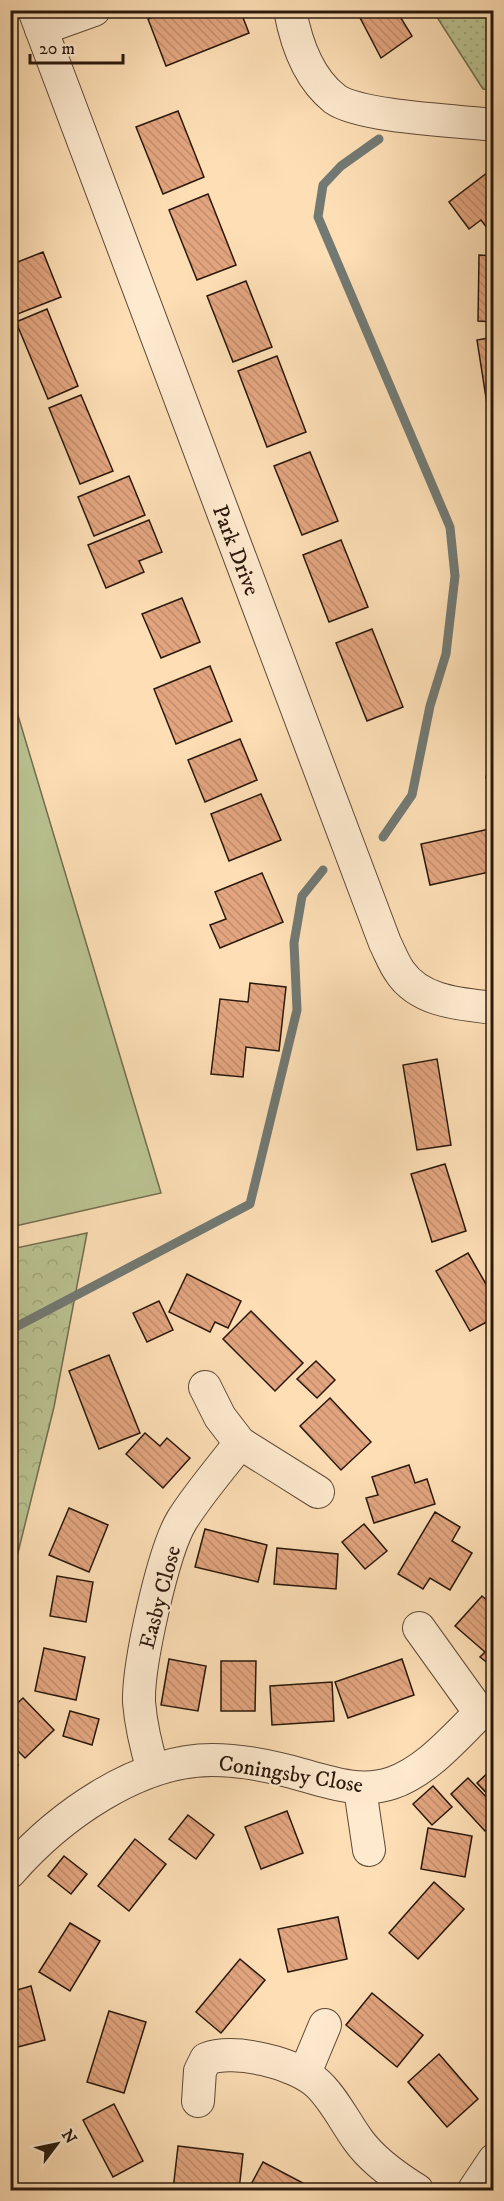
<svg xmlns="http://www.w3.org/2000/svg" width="504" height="2201" font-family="'IM FELL DW Pica',serif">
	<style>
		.grass { fill: url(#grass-dots); stroke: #726d4e; stroke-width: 1.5 }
		.forest { fill: url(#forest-crowns); stroke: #726d4e; stroke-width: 1.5 }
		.pitch { fill: #bac291; stroke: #726d4e; stroke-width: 1.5 }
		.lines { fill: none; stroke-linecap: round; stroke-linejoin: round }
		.stream { stroke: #727973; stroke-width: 9 }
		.building { fill: url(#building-back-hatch); stroke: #2a180c; stroke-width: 1.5 }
		.minor-casing { stroke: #5f4a36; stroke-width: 34 }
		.minor { stroke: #feeacf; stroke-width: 32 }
		.labels { text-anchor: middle; stroke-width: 4.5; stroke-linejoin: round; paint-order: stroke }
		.street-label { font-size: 22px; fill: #2a180c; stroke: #feeacf }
	</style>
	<defs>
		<pattern id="grass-dots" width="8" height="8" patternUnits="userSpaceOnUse" patternTransform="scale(1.5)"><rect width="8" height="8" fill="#bac291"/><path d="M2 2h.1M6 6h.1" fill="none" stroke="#a0a67c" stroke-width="1.8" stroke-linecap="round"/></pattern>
		<pattern id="forest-crowns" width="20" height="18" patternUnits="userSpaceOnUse" patternTransform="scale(1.5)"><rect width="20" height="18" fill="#bac291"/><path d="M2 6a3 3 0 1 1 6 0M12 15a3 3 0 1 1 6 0" fill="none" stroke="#a0a67c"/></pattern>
		<pattern id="building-back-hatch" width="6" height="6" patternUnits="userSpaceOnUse" patternTransform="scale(1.5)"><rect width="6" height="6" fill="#e2a57f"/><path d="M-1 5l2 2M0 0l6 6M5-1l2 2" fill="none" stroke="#c28d6d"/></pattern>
	</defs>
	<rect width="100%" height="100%" fill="#fddeb5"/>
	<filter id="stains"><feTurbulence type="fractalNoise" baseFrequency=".00333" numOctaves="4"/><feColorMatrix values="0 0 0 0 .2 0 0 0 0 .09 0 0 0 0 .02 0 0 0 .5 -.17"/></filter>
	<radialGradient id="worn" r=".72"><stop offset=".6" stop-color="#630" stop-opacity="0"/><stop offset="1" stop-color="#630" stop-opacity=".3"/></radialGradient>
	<!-- grass -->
	<path class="grass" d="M433 11H493V90L483 89Z"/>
	<!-- forest -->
	<path class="forest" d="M87 1233 54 1407 11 1581V1249Z"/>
	<!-- pitch -->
	<path class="pitch" d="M11 692 161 1193 11 1227H10Z"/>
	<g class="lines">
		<!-- stream -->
		<g class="stream">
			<path d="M379 139 341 166 323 185 318 217 450 527 455 576 446 654 430 706 412 795 383 837"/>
			<path d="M10 1330 250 1204 297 1010 294 943 302 896 323 870"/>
		</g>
	</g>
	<!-- building -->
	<g class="building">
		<path d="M170 10H240L249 33 166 66 148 19Z"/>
		<path d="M356 10H396L412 36 381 58Z"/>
		<path d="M178 111 204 177 163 194 136 127Z"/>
		<path d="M492 169 494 172V237L481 220 469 229 449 202Z"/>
		<path d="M208 194 236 265 197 280 169 210Z"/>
		<path d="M10 236 17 253 10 255Z"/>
		<path d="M43 252 61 297 10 317V265Z"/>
		<path d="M479 255 494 256V322L478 321Z"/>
		<path d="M246 281 272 347 233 362 207 296Z"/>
		<path d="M47 309 78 386 48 399 16 322Z"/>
		<path d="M494 337V403L487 404 477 340Z"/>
		<path d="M277 356 306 432 267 447 238 371Z"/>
		<path d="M81 395 113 471 80 484 49 408Z"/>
		<path d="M310 452 338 521 302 535 274 466Z"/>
		<path d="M129 476 145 515 94 536 78 497Z"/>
		<path d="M149 520 162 552 139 561 144 572 106 588 88 545Z"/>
		<path d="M341 540 368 607 329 622 303 555Z"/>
		<path d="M182 598 200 642 161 658 142 614Z"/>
		<path d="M372 629 403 707 367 721 336 643Z"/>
		<path d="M210 666 232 721 176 744 154 689Z"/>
		<path d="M494 738V780L486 778Z"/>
		<path d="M240 739 257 780 205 802 188 760Z"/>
		<path d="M261 794 281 840 229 861 211 814Z"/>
		<path d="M494 828V858L491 859 494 871 430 885 421 844Z"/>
		<path d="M262 873 283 922 220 948 210 925 226 919 215 892Z"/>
		<path d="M250 983 286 987 279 1051 246 1047 243 1077 211 1074 220 999 248 1002Z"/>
		<path d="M437 1059 451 1145 417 1150 403 1065Z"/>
		<path d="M445 1164 466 1231 432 1242 411 1174Z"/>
		<path d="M468 1253 494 1298V1318L470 1331 436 1271Z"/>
		<path d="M187 1274 241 1301 228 1328 215 1322 210 1332 169 1312Z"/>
		<path d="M159 1301 173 1330 147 1342 133 1313Z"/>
		<path d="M251 1311 303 1363 275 1391 223 1339Z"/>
		<path d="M109 1355 140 1433 99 1449 69 1371Z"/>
		<path d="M316 1361 335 1380 317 1398 297 1379Z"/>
		<path d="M330 1398 371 1442 341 1470 300 1426Z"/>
		<path d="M145 1433 160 1446 167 1438 190 1458 163 1488 126 1454Z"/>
		<path d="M409 1465 415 1483 427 1479 435 1504 374 1523 366 1498 378 1495 372 1477Z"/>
		<path d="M69 1508 108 1525 89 1572 49 1555Z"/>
		<path d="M435 1512 460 1527 452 1541 472 1553 450 1590 430 1578 423 1589 398 1574Z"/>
		<path d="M364 1524 387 1551 365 1569 342 1542Z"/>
		<path d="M205 1529 267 1545 258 1582 195 1567Z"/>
		<path d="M277 1548 338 1554 336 1589 274 1584Z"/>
		<path d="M57 1576 93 1582 86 1622 50 1616Z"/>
		<path d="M482 1596 494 1606V1668L480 1657 485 1652 455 1626Z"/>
		<path d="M44 1648 85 1657 76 1700 35 1691Z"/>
		<path d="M169 1659 206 1666 198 1711 161 1705Z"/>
		<path d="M402 1659 414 1695 348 1718 335 1682Z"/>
		<path d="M221 1661H256L255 1711H221Z"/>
		<path d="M332 1682 334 1721 272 1725 270 1686Z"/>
		<path d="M23 1698 54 1730 25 1758 10 1743V1710Z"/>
		<path d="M70 1711 99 1719 92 1745 63 1736Z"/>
		<path d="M10 1757 18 1765 10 1772Z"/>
		<path d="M494 1767V1801L477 1783Z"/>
		<path d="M468 1778 494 1805V1824L485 1831 451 1794Z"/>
		<path d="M433 1786 452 1807 432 1825 413 1804Z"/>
		<path d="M287 1811 303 1853 261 1869 245 1827Z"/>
		<path d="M188 1815 214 1835 196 1859 169 1839Z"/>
		<path d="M428 1828 472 1836 465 1877 421 1869Z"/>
		<path d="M135 1839 166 1864 129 1911 98 1886Z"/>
		<path d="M64 1856 87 1874 71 1894 48 1876Z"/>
		<path d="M434 1882 464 1909 418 1959 389 1933Z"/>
		<path d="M338 1917 347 1959 288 1972 278 1929Z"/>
		<path d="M70 1923 100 1941 70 1991 39 1972Z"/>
		<path d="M240 1959 265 1980 221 2033 196 2012Z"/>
		<path d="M31 1986 45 2040 10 2049V1992Z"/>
		<path d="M372 1993 423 2035 397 2067 346 2025Z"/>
		<path d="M109 2011 146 2022 124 2093 87 2082Z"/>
		<path d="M439 2054 478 2099 447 2127 408 2082Z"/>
		<path d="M114 2104 143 2161 113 2177 83 2120Z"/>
		<path d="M178 2146 243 2154 239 2190H173Z"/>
		<path d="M263 2162 316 2190H248Z"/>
	</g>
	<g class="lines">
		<defs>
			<g id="minor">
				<path d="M34 10 385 943C390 953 394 964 400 972 420 1002 461 1004 494 1008"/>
				<path d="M290 10C296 43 308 78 335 99 360 117 459 121 494 125"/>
				<path d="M41 29 94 10"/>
				<path d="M205 1387 220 1417 240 1443 318 1492"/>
				<path d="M153 1770C146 1747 141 1726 139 1702 138 1665 163 1551 182 1520 199 1493 221 1468 240 1443"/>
				<path d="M360 1789 369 1850"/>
				<path d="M10 1872C58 1817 137 1760 212 1760 234 1760 259 1764 280 1769 316 1777 355 1796 392 1783 427 1771 454 1738 480 1713L419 1628"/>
				<path d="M305 2073 325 2025"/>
				<path d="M198 2101 200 2071 206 2059C234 2048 296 2063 318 2084 334 2099 345 2122 358 2140 373 2161 396 2177 417 2190"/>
				<path d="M474 2190 494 2160"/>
			</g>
		</defs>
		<!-- minor casing -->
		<use href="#minor" class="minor-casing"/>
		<!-- minor -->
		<use href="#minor" class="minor"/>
	</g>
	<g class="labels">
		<!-- street labels -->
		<g class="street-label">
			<text transform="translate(237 550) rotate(69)" y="8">Park Drive</text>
			<text transform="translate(159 1597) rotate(-75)" y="8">Easby Close</text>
			<text transform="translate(291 1773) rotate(9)" y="8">Coningsby Close</text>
		</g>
	</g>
	<!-- margin -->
	<rect width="504" height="2201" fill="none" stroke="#fddeb5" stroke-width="36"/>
	<rect x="12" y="12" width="480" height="2177" fill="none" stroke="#2a180c" stroke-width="3"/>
	<rect x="18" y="18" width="468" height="2165" fill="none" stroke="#2a180c" stroke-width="1.5"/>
	<!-- north arrow -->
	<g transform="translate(57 2144) rotate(58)" stroke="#feeacf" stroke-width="4.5" paint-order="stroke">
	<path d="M0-4.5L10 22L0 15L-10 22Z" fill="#2a180c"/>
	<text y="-9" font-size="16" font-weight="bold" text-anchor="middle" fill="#2a180c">N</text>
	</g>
	<!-- scale -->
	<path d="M30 54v9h93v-9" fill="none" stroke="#2a180c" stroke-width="3"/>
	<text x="39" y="54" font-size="18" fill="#2a180c" stroke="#feeacf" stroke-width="4.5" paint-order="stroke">20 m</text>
	<rect width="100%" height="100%" filter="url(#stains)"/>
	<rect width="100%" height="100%" fill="url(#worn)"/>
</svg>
